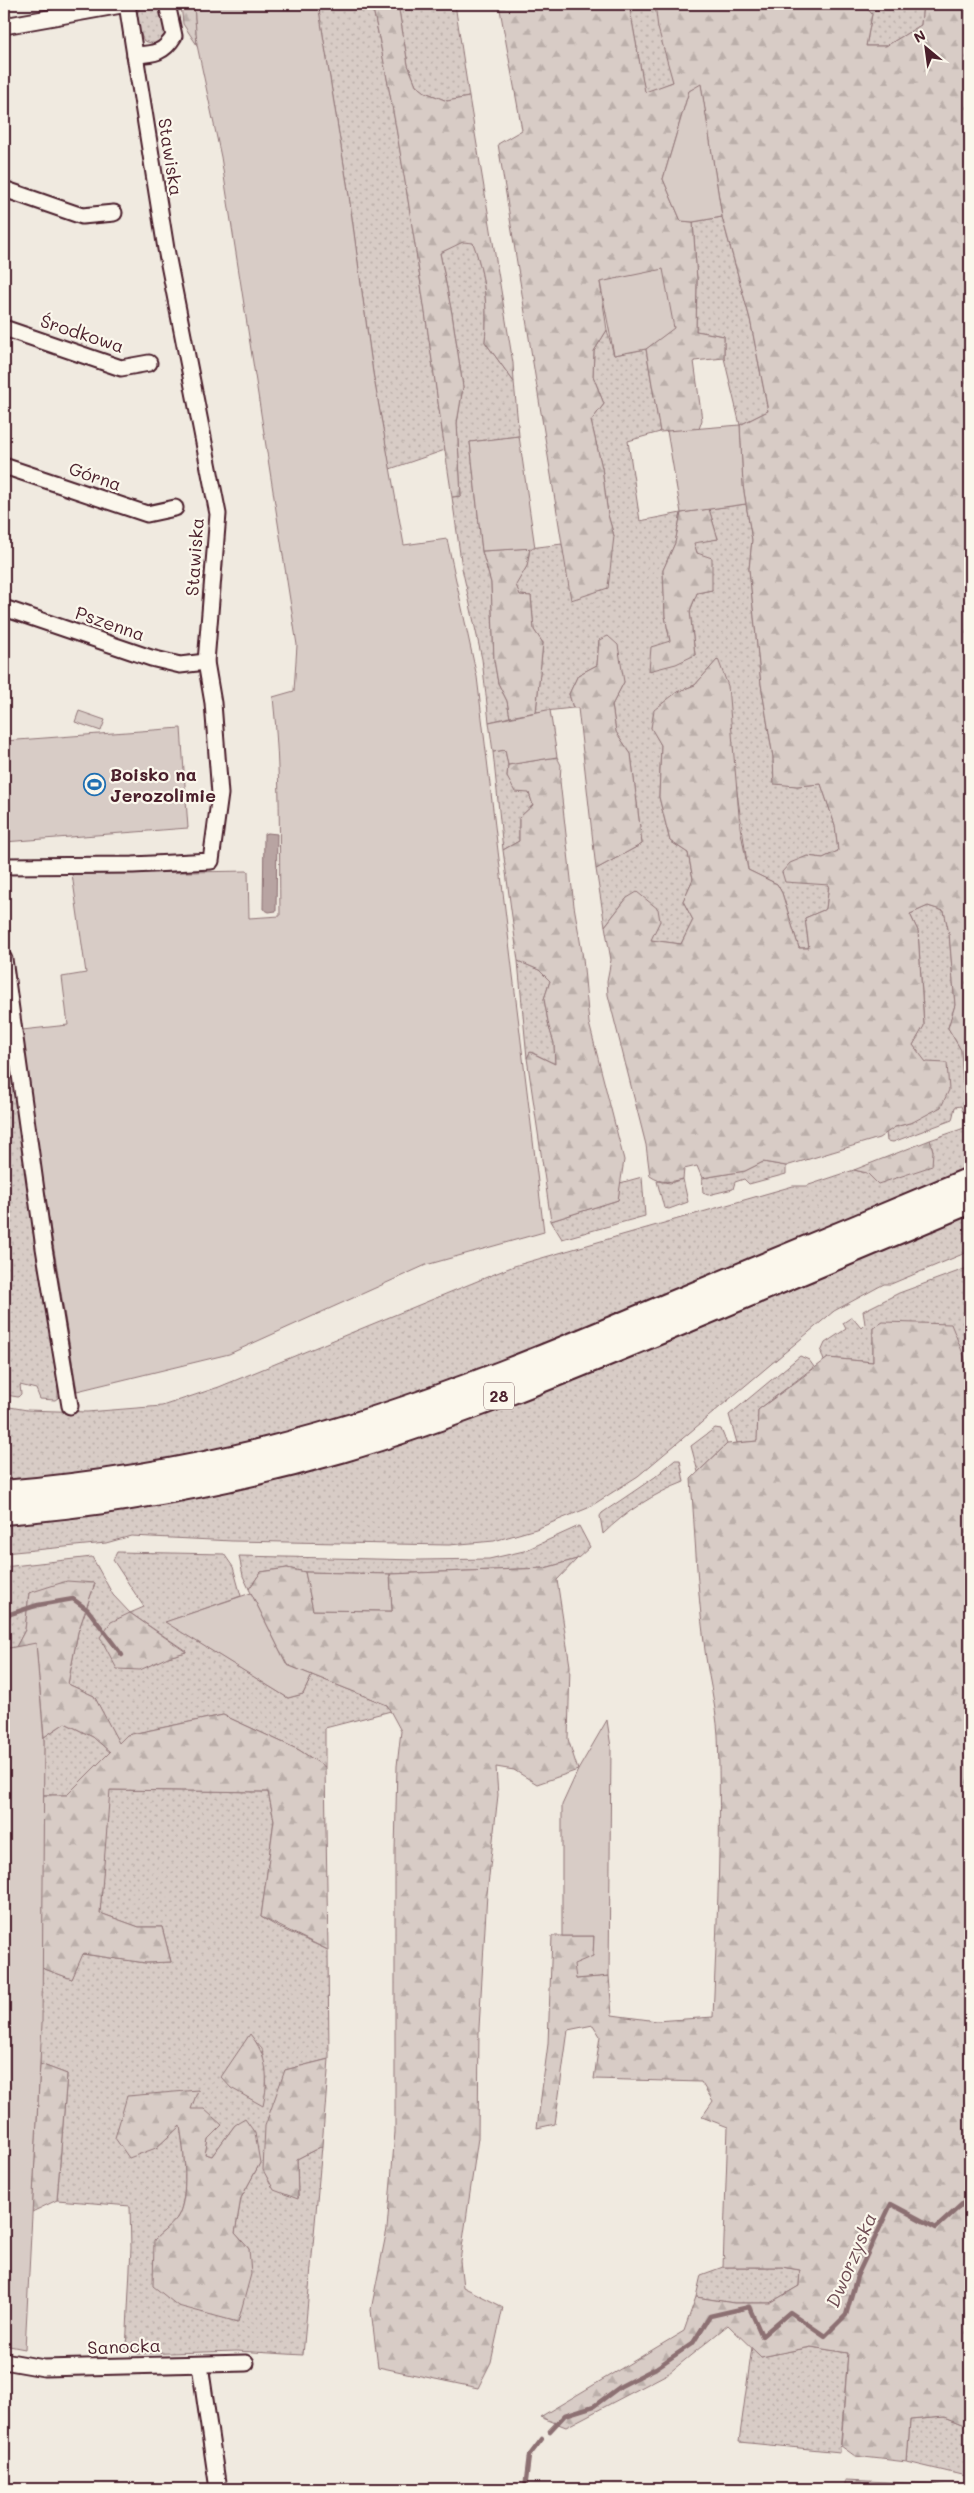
<svg xmlns="http://www.w3.org/2000/svg" width="974" height="2493" font-family="Mali,sans-serif">
	<style>
		.grass { fill: url(#grass-dots); stroke: #917678; fill-rule: evenodd }
		.forest { fill: url(#forest-firs); stroke: #917678 }
		.green { fill: #d8ccc6; stroke: #917678 }
		.water { fill: #b8a4a2; stroke: #8c6f72 }
		.lines { fill: none; stroke-linecap: round; stroke-linejoin: round }
		.stream { stroke: #8c6f72; stroke-width: 4.5 }
		.minor-casing { stroke: #4a1f2b; stroke-width: 19 }
		.primary-casing { stroke: #4a1f2b; stroke-width: 28 }
		.minor { stroke: #fbf7ec; stroke-width: 15 }
		.primary { stroke: #fbf7ec; stroke-width: 24 }
		.labels { text-anchor: middle; stroke-width: 4.5; stroke-linejoin: round; paint-order: stroke }
		.shield { fill: #fbf7ec; stroke: #7f6065; stroke-width: 1 }
		.shield-label { font-size: 16px; font-weight: bold; fill: #4a1f2b }
		.street-label { font-size: 18px; fill: #4a1f2b; stroke: #fbf7ec }
		.poi-label { font-size: 18px; font-weight: bold; fill: #4a1f2b; stroke: #fbf7ec; text-anchor: start }
		.water-label { font-size: 19px; font-style: italic; fill: #704e55; stroke: #fbf7ec }
	</style>
	<defs>
		<pattern id="grass-dots" width="8" height="8" patternUnits="userSpaceOnUse" patternTransform="scale(1.25)"><rect width="8" height="8" fill="#d8ccc6"/><path d="M2 2h.1M6 6h.1" fill="none" stroke="#bbafaa" stroke-width="1.8" stroke-linecap="round"/></pattern>
		<pattern id="forest-firs" width="22" height="20" patternUnits="userSpaceOnUse" patternTransform="scale(1.25)"><rect width="22" height="20" fill="#d8ccc6"/><path d="M5 1l3.5 6h-7zM16 11l3.5 6h-7z" fill="#bbafaa"/></pattern>
	</defs>
	<rect width="100%" height="100%" fill="#f0eae0"/>
	<filter id="ink" filterUnits="userSpaceOnUse"><feTurbulence type="fractalNoise" baseFrequency=".02" numOctaves="2"/><feDisplacementMap in="SourceGraphic" scale="10" xChannelSelector="R" yChannelSelector="G"/><feConvolveMatrix kernelMatrix="1 2 1 2 8 2 1 2 1" color-interpolation-filters="sRGB"/></filter>
	<g filter="url(#ink)">
		<!-- grass -->
		<g class="grass">
			<path d="M142 4H162C166 20 173 36 154 44L144 41C137 28 133 16 142 4Z"/>
			<path d="M318 4H372C404 151 423 301 445 450L390 469 373 373 349 196Z"/>
			<path d="M398 4H455L469 97 447 101 425 92 416 85 408 65Z"/>
			<path d="M629 4H655C659 30 668 56 673 82L645 93Z"/>
			<path d="M863 4H923L921 25 886 46H866L872 14Z"/>
			<path d="M722 217 750 319 768 411 740 425 724 358V336L696 331 697 280 693 222Z"/>
			<path d="M463 241 473 242C485 275 488 308 485 342L514 382 519 436 470 442 482 551 491 583 494 660 498 683 507 701 510 717 489 722 482 659 462 568 452 497 461 496 457 423 463 387 452 314 440 253Z"/>
			<path d="M607 330 614 355 646 349 660 432 628 441 640 521 681 513 675 543 663 570 665 616 670 641 695 655 690 611 697 593 712 590 693 542 718 539 709 509 746 504 752 540 749 569 761 684 773 757 774 783 797 786 821 784 835 825 838 851 823 858 807 856 810 883 829 884 826 909 805 918 809 948H799L782 893 777 884 748 870 718 659 695 685 677 692 651 727 661 745 659 797 670 841 688 853 693 879 683 901 693 920 681 944 650 940 660 921 627 898 605 926 596 869 642 844 631 754 616 732 612 705 624 682 599 640 597 665 578 675 569 694 573 708 536 712 543 643 534 630 531 596 520 595 515 585 527 566 530 548 562 544 566 561 614 536 608 515 602 468 591 421 604 404 593 376 594 351Z"/>
			<path d="M505 750 508 765 507 777 529 793 533 805 519 818V841L503 850 493 752Z"/>
			<path d="M928 906 944 911 949 933 955 1005 948 1028 961 1050 963 1080 970 1082V1113L963 1112 961 1106 955 1107 952 1120 893 1142 887 1141 886 1132 895 1127 913 1122 926 1063 913 1045 924 1025 918 931 910 914Z"/>
			<path d="M518 961 539 970 550 981 544 999 549 1027 554 1043 555 1064 531 1052 527 1058Z"/>
			<path d="M4 1039 8 1042 58 1376V1398L55 1400 40 1399 36 1389 20 1385 21 1394 18 1397 6 1395 4 1384Z"/>
			<path d="M970 1126V1171L611 1322 362 1413 242 1446 119 1471 4 1483V1406L27 1410 87 1412 162 1406 219 1387 514 1266 793 1186H806L854 1170 867 1173 933 1151 930 1140Z"/>
			<path d="M763 1162 786 1166V1174L749 1184 744 1179 735 1182 733 1189 708 1195 703 1193 702 1178 745 1171Z"/>
			<path d="M642 1177 645 1216 562 1239 551 1221 618 1200 620 1183Z"/>
			<path d="M683 1179 688 1202 669 1209 664 1208 657 1181 670 1183Z"/>
			<path d="M970 1210V1251L891 1284H884L834 1311 638 1476 588 1508 536 1529 494 1541 449 1545 232 1541 131 1536 106 1543 4 1553V1522L77 1515Z"/>
			<path d="M970 1267V1385L964 1356 873 1328V1362L828 1358 824 1361 821 1352 825 1343 846 1329 843 1323 852 1317 861 1328 865 1324 863 1311 899 1293Z"/>
			<path d="M800 1356 809 1360 814 1367 758 1410V1441L737 1443 729 1415Z"/>
			<path d="M715 1428 721 1429 727 1444 698 1472 691 1446Z"/>
			<path d="M675 1460H680L684 1482C655 1493 625 1512 603 1534L600 1516 602 1513 655 1477Z"/>
			<path d="M579 1526 590 1547 577 1559 545 1568 390 1574 305 1572 287 1568 261 1572 249 1589 243 1576 239 1556 419 1560 489 1559 524 1551Z"/>
			<path d="M117 1552 224 1554 233 1567 241 1596 166 1622 288 1698 303 1694 312 1675 387 1705 391 1711 325 1728V1767L299 1750 223 1715 127 1735 119 1744 94 1696 68 1684 78 1632 95 1583 29 1593 25 1630 16 1647 4 1649V1567L92 1557 113 1595 130 1613 144 1607 113 1560ZM130 1613 186 1651V1652L168 1657Z"/>
			<path d="M65 1723 93 1737 110 1752 67 1795H43L44 1737Z"/>
			<path d="M109 1790 268 1792 274 1820 261 1917 278 1927 328 1950 329 2059 285 2070 298 2198 297 2159 322 2146 303 2355 237 2351 138 2354 126 2351 131 2248 130 2206 57 2200 67 2074 40 2064 42 1968 72 1979 82 1954 146 1963 171 1962 162 1927H139L100 1913ZM250 2035 262 2049 267 2087 222 2077ZM198 2090 190 2109 208 2139 205 2154 212 2156 235 2125 260 2163 241 2198 235 2233 249 2249 237 2322 208 2313 154 2240C161 2233 172 2226 177 2218 190 2197 184 2149 180 2126L156 2148Z"/>
			<path d="M723 2267H782L800 2270 799 2286 770 2303H734L696 2297 701 2275Z"/>
			<path d="M752 2347 761 2357 811 2347 848 2353 840 2452 739 2442Z"/>
			<path d="M944 2417 967 2426 970 2424V2477L907 2462 910 2420Z"/>
		</g>
		<!-- forest -->
		<g class="forest">
			<path d="M181 4H194L197 45 183 24Z"/>
			<path d="M372 4H398L408 65 416 85 425 92 447 101 469 97 513 363 514 382 485 342C488 308 485 275 473 243L463 242 440 253 452 314 463 387 457 423 461 496 452 497C427 333 407 167 372 4Z"/>
			<path d="M499 4H629L645 92 673 82 658 28 655 4H863L872 14 866 46H886L921 25 923 4H966L970 19V171L965 182 970 219V1082L963 1081 961 1050 948 1028 955 1005 949 933 944 911 928 906 910 914 918 931 924 1026 913 1045 926 1062 947 1063 949 1090 941 1107 913 1122 895 1127 879 1138 786 1166 763 1162 745 1171 702 1178 697 1166 684 1169 683 1179C671 1182 661 1184 650 1176L646 1145 608 995 607 981 611 960 605 926 627 898 637 892 658 909 660 921 651 940 681 944 693 920 683 901 693 879 688 853 670 841 659 797 661 745 651 728 654 710 677 692 695 685 718 659 728 686 740 827 748 870 777 884 782 893 799 948H809L805 918 826 909 829 885 785 882 782 872 790 863 807 856 823 858 838 851 835 825 821 784 797 786 774 784 773 757 761 684 749 569 752 540 743 486 740 425 768 411 750 319 722 217 701 85 689 91 663 179 681 221 693 222 697 280 696 331 724 336V358L694 361 702 420 699 429 660 432 646 349 674 327 600 282 607 330 594 351 593 376 604 404 591 421 602 468 608 515 614 536 608 588 571 600 498 144 522 130Z"/>
			<path d="M709 509 718 539 694 543 697 553 712 558V590L697 593 690 611 695 655 676 664 649 671 651 647 670 641 665 616 663 570 675 543 681 513Z"/>
			<path d="M530 548 527 566 516 585 520 595 531 596 534 630 543 643 536 712 510 717 507 701 498 683 494 660 491 583 482 551Z"/>
			<path d="M608 636 618 645 624 682 612 705 616 732 631 754 642 844 596 869 578 708H573L569 694 578 675 597 665 599 640Z"/>
			<path d="M557 757 561 765 560 781 574 906 583 958 589 1023 624 1160 618 1200 551 1221 527 1058 530 1052 555 1064 554 1043 549 1027 544 999 550 981 539 970 518 961 503 850 519 841V818L533 805 529 793 515 792 507 777 508 765Z"/>
			<path d="M930 1140 933 1151 932 1166 878 1184 867 1173 854 1170Z"/>
			<path d="M883 1322 951 1324 964 1356 970 1385V2222L963 2237 970 2241V2424L967 2426 944 2417 910 2420 907 2462 855 2456 841 2446 848 2353 811 2347 761 2357 728 2325 669 2373 566 2427 540 2417 684 2331 696 2297 734 2303H770L799 2286 800 2270 782 2267H723L728 2127 702 2117 713 2101 701 2082 594 2079 600 2036 593 2025 568 2030 555 2124 537 2128 548 2044 552 1936H594L593 1956 576 1979 609 1976 612 2015 657 2021 713 2017C717 1923 722 1829 718 1735 716 1704 707 1673 704 1642 697 1587 695 1533 691 1479L727 1444 757 1441 758 1410 828 1358 873 1362V1328Z"/>
			<path d="M577 1559 557 1580 570 1666 568 1739 578 1770 537 1784 514 1770 496 1767 498 1795 487 1894 479 2028 478 2138 460 2261 463 2287 503 2307 491 2362 478 2388 378 2367 371 2310 387 2229 395 2132V1851L397 1766 401 1731 387 1705 287 1665 249 1589 261 1572 287 1568 305 1572 313 1610 392 1611 390 1574 545 1568Z"/>
			<path d="M67 1581 95 1583 78 1632 68 1684 94 1696 119 1743 127 1735 223 1715 299 1750 325 1767 328 1950 261 1917 274 1820 268 1792 110 1790 100 1913 139 1927H162L171 1962 146 1963 83 1954 72 1979 42 1968 43 1795H67L110 1752 93 1737 65 1723 44 1737 36 1644 16 1647 25 1630 29 1593Z"/>
			<path d="M130 1613 186 1652 168 1657 140 1670 117 1669 100 1637 111 1622Z"/>
			<path d="M250 2034C268 2056 269 2079 263 2106L231 2088 221 2077Z"/>
			<path d="M329 2059 322 2146 297 2159 298 2199 274 2190 263 2170 265 2126 285 2070Z"/>
			<path d="M40 2064 67 2074 57 2200 32 2212Z"/>
			<path d="M198 2090 191 2109H204L222 2125 208 2139 205 2154 212 2156 235 2125 245 2119 255 2133 260 2163 241 2198 235 2233 249 2249 251 2274 238 2322 178 2306 153 2286 154 2240C161 2233 171 2226 177 2218 190 2198 184 2149 180 2126L156 2148 129 2158 115 2138 127 2096Z"/>
			<path d="M845 2480 932 2484 958 2489H845Z"/>
		</g>
		<!-- green -->
		<g class="green">
			<path d="M194 4H318L349 196 373 373 404 545 447 539 477 677 544 1232 426 1265 229 1354 77 1391 37 1145 22 1030 68 1025 62 977 86 973 72 874 248 871 249 918 280 916C279 843 281 770 273 697L294 691 297 645 221 157 197 45Z"/>
			<path d="M701 84 722 217 693 222 681 221 663 179 689 91Z"/>
			<path d="M663 269 674 328 646 349 614 355 600 282Z"/>
			<path d="M740 425 743 486 746 504 681 513 667 431Z"/>
			<path d="M519 436 535 548 482 551 470 442Z"/>
			<path d="M547 710H550L557 757 508 765 505 750 493 752 489 722Z"/>
			<path d="M79 711 105 720 101 731 75 722Z"/>
			<path d="M181 728 188 828 4 842V741Z"/>
			<path d="M305 1572 390 1574 392 1611 313 1610Z"/>
			<path d="M251 1593 287 1665 312 1675 303 1694 288 1698 165 1622Z"/>
			<path d="M36 1643 44 1741 42 2024 25 2349 4 2345V1649Z"/>
			<path d="M607 1720 611 1747 609 1976 576 1979 574 1964 593 1956 594 1936H562V1805L578 1770Z"/>
		</g>
		<!-- water -->
		<path class="water" d="M268 833 277 834 276 911 269 912 263 909 264 834Z"/>
		<g class="lines">
			<!-- stream -->
			<g class="stream">
				<path d="M4 1616 38 1605 73 1599 88 1610 122 1655"/>
				<path d="M550 2431 565 2415 594 2406 621 2386 656 2368 693 2343 710 2316 749 2307 762 2336 790 2312 825 2336 846 2315 857 2276 891 2204 936 2228 970 2197"/>
				<path d="M525 2489 529 2456 542 2439"/>
			</g>
			<defs>
				<g id="minor">
					<path d="M127 4 135 55C154 54 164 53 174 36L167 4"/>
					<path d="M4 26 127 4"/>
					<path d="M4 189 82 216 114 213"/>
					<path d="M4 328 121 368 149 363"/>
					<path d="M4 466 147 514 175 508"/>
					<path d="M4 608 151 658 180 665 206 662"/>
					<path d="M4 866 133 865 211 861 220 794 213 703 206 662 218 514 166 249 135 55"/>
					<path d="M4 959 44 1248 70 1406"/>
					<path d="M4 2361 44 2368 246 2363"/>
					<path d="M200 2365 218 2489"/>
				</g>
				<g id="primary">
					<path d="M4 1493C135 1482 265 1456 390 1414 486 1382 579 1343 672 1304 771 1263 871 1222 970 1180"/>
					<path d="M4 1512C118 1503 231 1482 341 1450 453 1417 560 1373 668 1328 769 1286 869 1243 970 1201"/>
				</g>
			</defs>
			<!-- minor casing -->
			<use href="#minor" class="minor-casing"/>
			<!-- primary casing -->
			<use href="#primary" class="primary-casing"/>
			<!-- minor -->
			<use href="#minor" class="minor"/>
			<!-- primary -->
			<use href="#primary" class="primary"/>
		</g>
	</g>
	<!-- icons -->
	<defs>
		<symbol id="stadium-ring" viewBox="-11 -11 22 22"><circle r="9.5" fill="#fbf7ec" stroke="#1f6fb2" stroke-width="1.5"/><path d="M0-5a6.5 5 0 1 0 0 10a6.5 5 0 1 0 0-10ZM-3.5-1.8h7v3.6h-7Z" fill="#1f6fb2"/></symbol>
	</defs>
	<g fill-rule="evenodd">
		<use href="#stadium-ring" x="82" y="772" width="25" height="25"/>
	</g>
	<g class="labels">
		<!-- shield labels -->
		<rect class="shield" x="484" y="1382.5" width="30" height="27" rx="4"/>
		<g class="shield-label">
			<text x="499" y="1402">28</text>
		</g>
		<!-- street labels -->
		<g class="street-label">
			<text transform="translate(170 157) rotate(81)" y="6">Stawiska</text>
			<text transform="translate(82 334) rotate(18)" y="6">Środkowa</text>
			<text transform="translate(95 477) rotate(19)" y="6">Górna</text>
			<text transform="translate(195 557) rotate(-86)" y="6">Stawiska</text>
			<text transform="translate(110 624) rotate(19)" y="6">Pszenna</text>
			<text transform="translate(124 2347) rotate(-2)" y="6">Sanocka</text>
		</g>
		<!-- poi labels -->
		<g class="poi-label">
			<text x="110" y="781">Boisko na<tspan x="110" dy="21">Jerozolimie</tspan></text>
		</g>
		<!-- water labels -->
		<g class="water-label">
			<text transform="translate(851 2260) rotate(-67)" y="7">Dworzyska</text>
		</g>
	</g>
	<!-- margin -->
	<rect width="974" height="2493" fill="none" stroke="#fbf7ec" stroke-width="20"/>
	<rect x="10" y="10" width="954" height="2473" fill="none" stroke="#4a1f2b" stroke-width="2" filter="url(#ink)"/>
	<!-- north arrow -->
	<g transform="translate(926 48) rotate(331)" stroke="#fbf7ec" stroke-width="4" paint-order="stroke">
	<path d="M0-4L9 19L0 12L-9 19Z" fill="#4a1f2b"/>
	<text y="-8" font-size="14" font-weight="bold" text-anchor="middle" fill="#4a1f2b">N</text>
	</g>
</svg>
